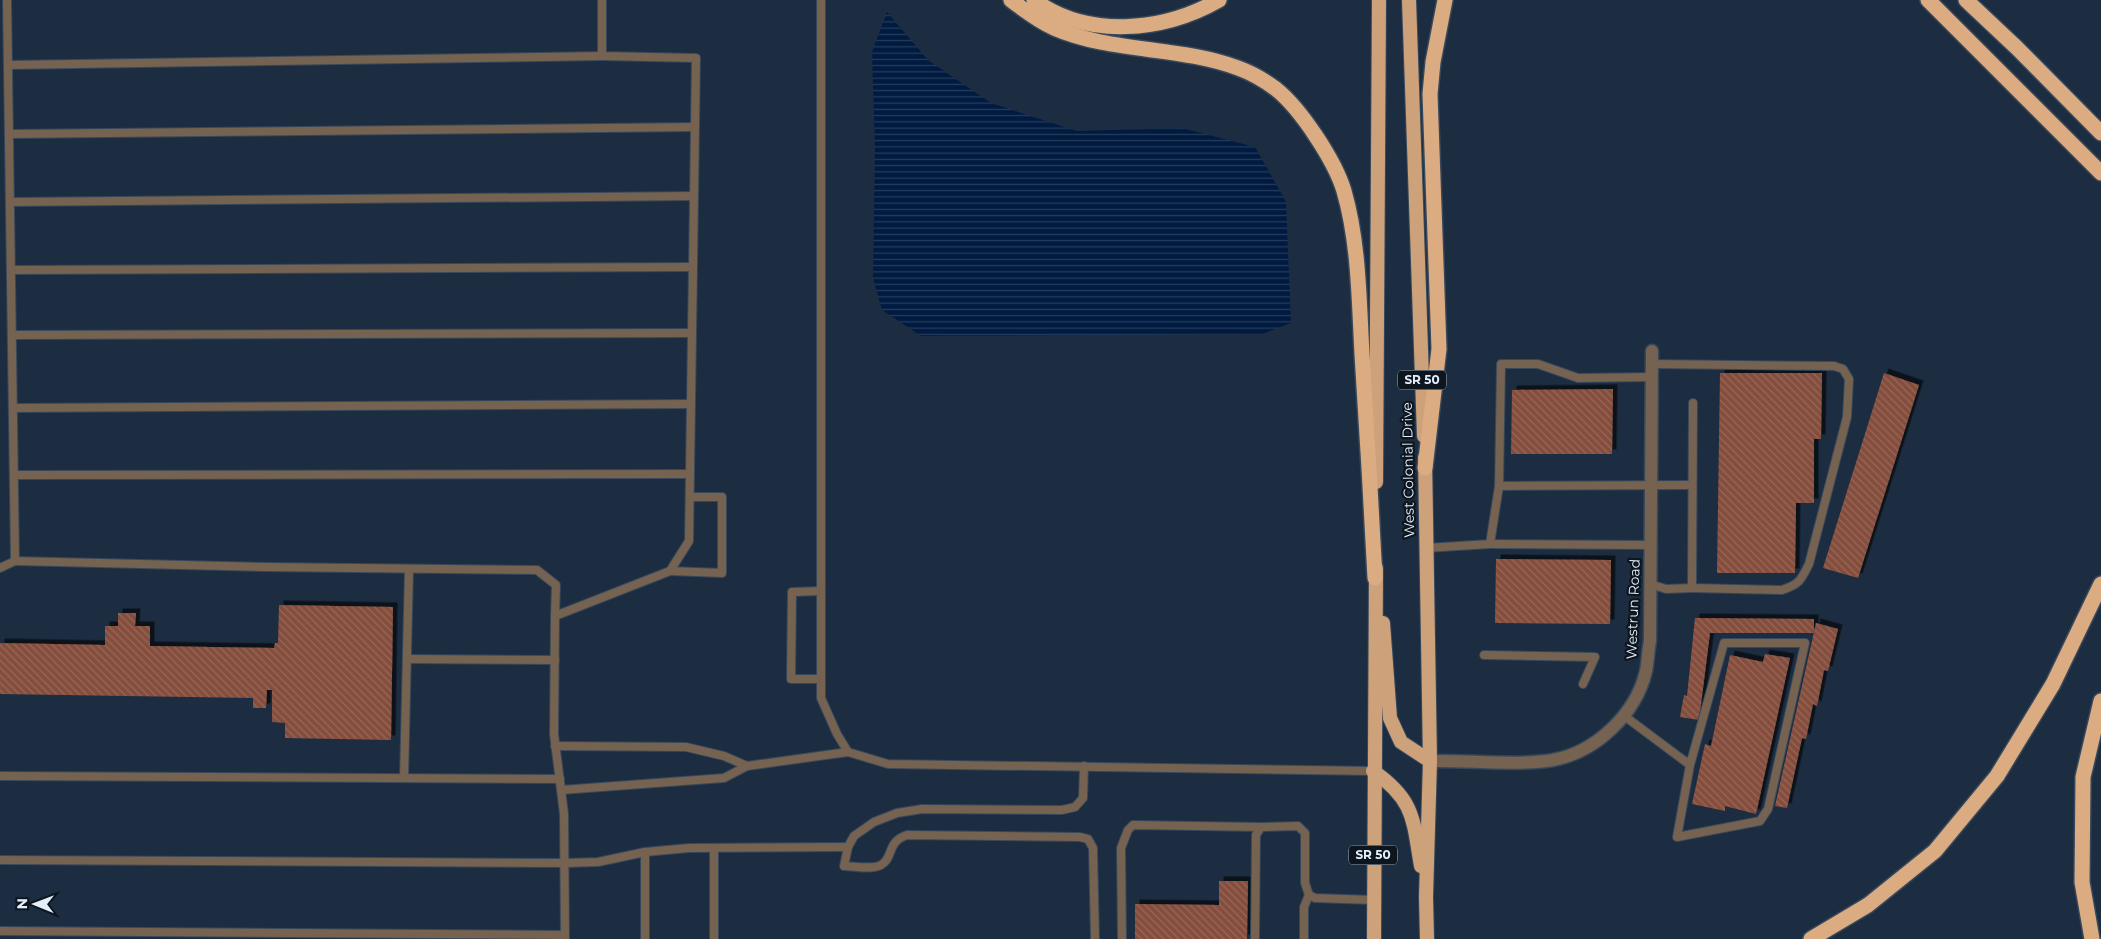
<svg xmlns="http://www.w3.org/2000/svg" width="2101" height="939" font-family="Montserrat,sans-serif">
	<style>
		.water { fill: url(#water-rules) }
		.building { fill: url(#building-back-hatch); filter: url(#shadow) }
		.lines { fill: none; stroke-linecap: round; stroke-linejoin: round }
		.service-casing { stroke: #38485b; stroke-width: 10 }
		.minor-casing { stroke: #38485b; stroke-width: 15 }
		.trunk-casing { stroke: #38485b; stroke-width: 16 }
		.motorway-casing { stroke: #38485b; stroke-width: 18 }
		.service { stroke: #756251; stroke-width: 8 }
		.minor { stroke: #756251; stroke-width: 12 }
		.trunk { stroke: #cda17a; stroke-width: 14 }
		.motorway { stroke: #dbab81; stroke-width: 15 }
		.labels { text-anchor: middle; stroke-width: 4.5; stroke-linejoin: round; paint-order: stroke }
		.shield { fill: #0d151e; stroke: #a3adb9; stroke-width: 1 }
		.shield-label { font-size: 12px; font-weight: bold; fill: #e3eefc }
		.street-label { font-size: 14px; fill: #e3eefc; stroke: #0d151e }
	</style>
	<defs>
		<pattern id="water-rules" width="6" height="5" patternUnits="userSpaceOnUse" patternTransform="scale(1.25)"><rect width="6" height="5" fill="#001a40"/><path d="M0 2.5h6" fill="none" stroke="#253c5c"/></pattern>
		<pattern id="building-back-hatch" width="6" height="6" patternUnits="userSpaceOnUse" patternTransform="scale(1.25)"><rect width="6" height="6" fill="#854e3c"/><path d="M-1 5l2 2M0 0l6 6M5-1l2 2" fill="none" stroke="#966859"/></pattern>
		<filter id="shadow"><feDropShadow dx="4.5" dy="-4.5" stdDeviation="0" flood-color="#0009"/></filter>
	</defs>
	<rect width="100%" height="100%" fill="#1c2d41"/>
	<!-- water -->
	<path class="water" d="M887 12 928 60 991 103 1077 131 1182 128 1255 147 1286 202 1291 323 1262 334 921 336 882 310 873 278 875 150 872 52Z"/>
	<!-- building -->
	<g class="building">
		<path d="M1720 373H1822L1821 439H1814V503H1796L1795 573H1717Z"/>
		<path d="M1884 373 1919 385 1858 578 1823 568Z"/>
		<path d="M1613 389 1612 454H1511L1512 390Z"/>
		<path d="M1496 559 1611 560 1610 624 1495 623Z"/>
		<path d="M279 605 393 607 391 740 285 738V723L272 722V690H267L266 708H253V698L0 694V643L105 645V626H118V613H136L135 626H150V646L274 648 275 643H278Z"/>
		<path d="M1695 618 1814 619V633H1710L1699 720 1680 717 1684 695 1687 696Z"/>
		<path d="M1816 623 1838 629 1828 671 1824 670 1817 706 1813 704 1806 739 1802 738 1787 808 1775 806Z"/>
		<path d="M1765 654 1790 658 1756 814 1725 806V811L1692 804 1705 744 1711 746 1730 655 1763 662Z"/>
		<path d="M1219 881H1248L1247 939H1135V904L1219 905Z"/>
	</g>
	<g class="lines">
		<defs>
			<g id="service">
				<path d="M821 0V698L837 734 848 752 888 764 1373 771"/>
				<path d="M8 65 602 56"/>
				<path d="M9 134 695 127"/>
				<path d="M10 202 694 196"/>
				<path d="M11 270 693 267"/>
				<path d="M12 335 692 333"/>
				<path d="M1652 364 1834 366 1843 369 1849 379 1847 417 1809 564C1801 580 1800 584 1782 590L1692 588"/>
				<path d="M1652 377 1578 378 1538 364H1501L1499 486 1692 485"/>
				<path d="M13 408 691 404"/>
				<path d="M14 475 690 474"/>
				<path d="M1490 544 1651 545"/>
				<path d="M1426 548 1490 544 1499 486"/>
				<path d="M15 561 266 567 537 570 556 585 555 616"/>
				<path d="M0 568 15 561 7 0"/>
				<path d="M670 571 722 573V497H690"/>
				<path d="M1650 584 1666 589 1692 588 1693 403"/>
				<path d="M821 591 792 592 791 679H821"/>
				<path d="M1484 655 1595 657 1583 684"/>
				<path d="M407 659 555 660"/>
				<path d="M1623 715 1690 765 1677 837 1760 821 1768 809 1805 643H1724L1690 765"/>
				<path d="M555 746 686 747 724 756 747 766 724 778 561 790"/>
				<path d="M747 766 848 752"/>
				<path d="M1084 766 1083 798 1075 807 1062 810 922 809 897 813 874 822 854 836 848 847 844 866C854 866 872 870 881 865 894 858 886 842 907 835L1080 837 1088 839 1093 848 1095 939"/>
				<path d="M0 776 560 779"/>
				<path d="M404 778 409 569"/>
				<path d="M0 860 565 863 598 862 645 852 689 848 848 847"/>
				<path d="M1309 895 1315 898 1373 900"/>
				<path d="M0 931 565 935"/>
				<path d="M565 939 564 814 554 734 555 616 670 571 689 541 696 58 602 56V0"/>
				<path d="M645 939V852"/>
				<path d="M714 939V848"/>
				<path d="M1122 939 1121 848 1128 830 1133 825 1261 827"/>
				<path d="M1255 939 1256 835 1261 827 1298 826 1305 833V883L1309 895 1304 907V939"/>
			</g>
			<path id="minor" d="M1430 761C1468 760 1518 766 1553 760 1596 752 1636 714 1646 671 1648 661 1648 651 1650 641L1652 351"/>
			<g id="trunk">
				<path d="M1409 0 1424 436"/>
				<path d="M1425 457 1430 761 1426 897 1427 939"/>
				<path d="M1376 482 1379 0"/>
				<path d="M1383 623 1390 718 1401 742 1430 761"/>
				<path d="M1373 771C1415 800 1413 820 1421 866"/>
				<path d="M1374 939 1376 568"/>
			</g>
			<g id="motorway">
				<path d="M1011 0C1024 10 1039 21 1054 28 1112 53 1179 46 1238 68 1252 73 1264 80 1276 89 1301 109 1335 161 1344 191 1359 243 1359 300 1362 354 1367 429 1371 503 1375 578"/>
				<path d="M1034 0C1087 39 1163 32 1219 0"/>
				<path d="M1928 0 2101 173"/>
				<path d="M1966 0 2017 48 2101 133"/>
				<path d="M1425 468 1439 349 1430 94 1433 62 1445 0"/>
				<path d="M1811 939 1868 905 1935 851 1997 776 2053 684 2101 584"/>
				<path d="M2092 939 2082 882 2083 777 2101 701"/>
			</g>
		</defs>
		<!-- service casing -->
		<use href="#service" class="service-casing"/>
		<!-- minor casing -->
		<use href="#minor" class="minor-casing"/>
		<!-- trunk casing -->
		<use href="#trunk" class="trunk-casing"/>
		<!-- motorway casing -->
		<use href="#motorway" class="motorway-casing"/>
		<!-- service -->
		<use href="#service" class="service"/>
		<!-- minor -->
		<use href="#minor" class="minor"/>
		<!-- trunk -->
		<use href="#trunk" class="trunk"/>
		<!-- motorway -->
		<use href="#motorway" class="motorway"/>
	</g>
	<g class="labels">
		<!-- shield labels -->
		<g class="shield">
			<rect x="1398" y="370.5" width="48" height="19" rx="4"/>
			<rect x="1349" y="845.5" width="48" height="19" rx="4"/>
		</g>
		<g class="shield-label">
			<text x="1422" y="384">SR 50</text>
			<text x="1373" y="859">SR 50</text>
		</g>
		<!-- street labels -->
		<g class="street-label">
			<text transform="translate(1408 470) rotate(-91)" y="5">West Colonial Drive</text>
			<text transform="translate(1633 609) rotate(-88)" y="5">Westrun Road</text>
		</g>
	</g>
	<!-- north arrow -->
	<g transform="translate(35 904) rotate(271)" stroke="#0d151e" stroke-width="4" paint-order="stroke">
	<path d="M0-4L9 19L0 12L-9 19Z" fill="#e3eefc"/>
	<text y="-8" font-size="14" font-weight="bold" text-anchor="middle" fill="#e3eefc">N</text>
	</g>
</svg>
